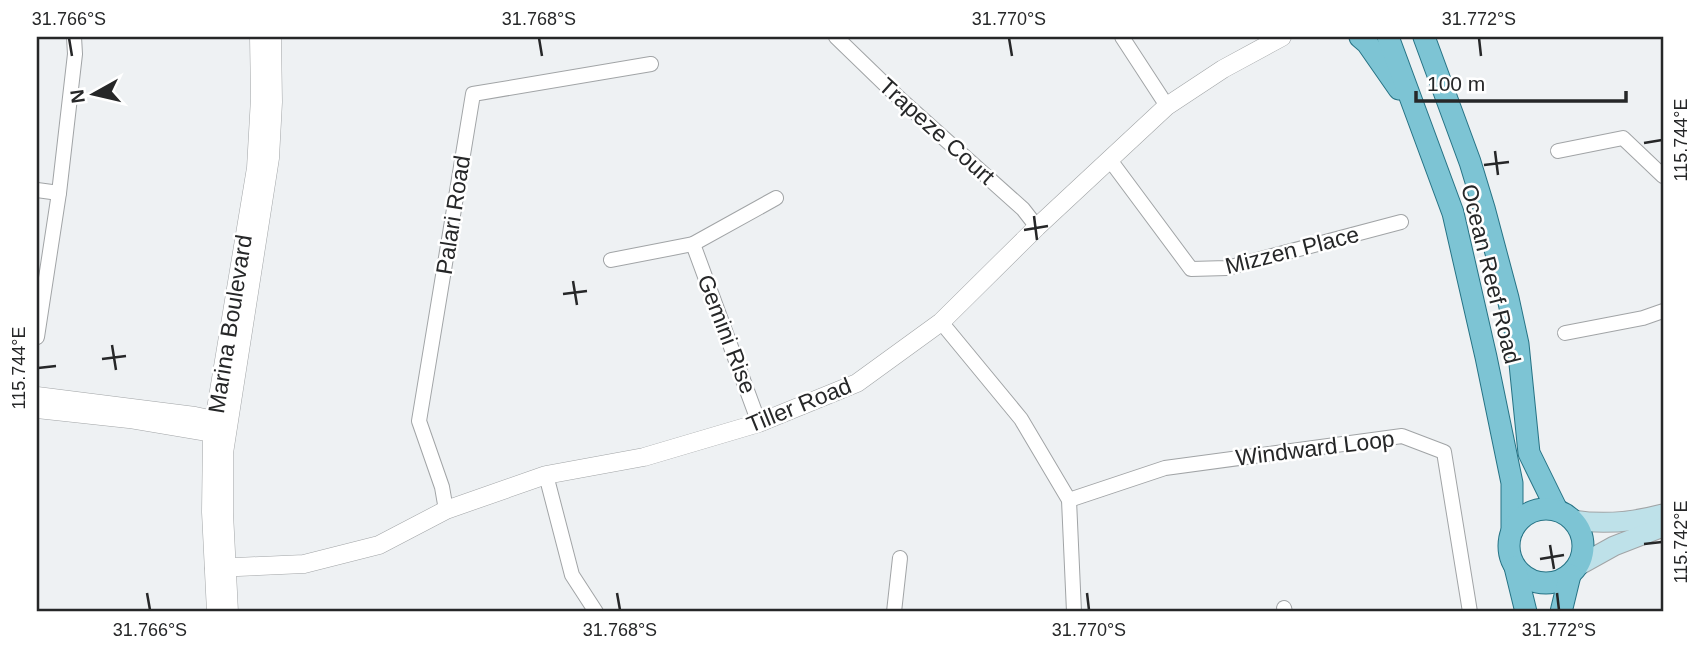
<svg xmlns="http://www.w3.org/2000/svg" width="1700" height="649" font-family="Arial,sans-serif">
	<style>
		.lines { fill: none; stroke-linecap: round; stroke-linejoin: round }
		.minor-casing { stroke: #a1a4a6; stroke-width: 16 }
		.tertiary-casing { stroke: #a1a4a6; stroke-width: 19 }
		.secondary-casing { stroke: #a1a4a6; stroke-width: 21 }
		.primary-casing { stroke: #267385; stroke-width: 23 }
		.minor { stroke: #fff; stroke-width: 14 }
		.tertiary { stroke: #fff; stroke-width: 18 }
		.secondary { stroke: #bee1e9; stroke-width: 19 }
		.primary { stroke: #7dc4d4; stroke-width: 21 }
		.ticks { fill: none; stroke: #262728; stroke-width: 2.5 }
		.labels { text-anchor: middle; stroke-width: 5; stroke-linejoin: round; paint-order: stroke }
		.street-label { font-size: 23px; fill: #262728; stroke: #fff }
		.neatline { fill: none; stroke: #262728; stroke-width: 2.5 }
		.ticks-label { font-size: 18px; text-anchor: middle; fill: #262728 }
	</style>
	<rect width="100%" height="100%" fill="#eef1f3"/>
	<g class="lines">
		<defs>
			<g id="minor">
				<path d="M836 37 899 98 1023 209 1037 227"/>
				<path d="M1122 37 1167 106"/>
				<path d="M1558 151 1623 138 1663 176"/>
				<path d="M1110 160 1191 269 1227 268 1401 222"/>
				<path d="M37 190 59 193"/>
				<path d="M693 244 759 423"/>
				<path d="M611 260 693 244 776 198"/>
				<path d="M941 322 1021 419 1069 500 1074 612"/>
				<path d="M1565 333 1643 318 1663 311"/>
				<path d="M37 337 59 193 75 54 74 37"/>
				<path d="M546 475 572 575 596 612"/>
				<path d="M1069 500 1165 468 1402 436 1444 452 1470 612"/>
				<path d="M446 510 442 487 419 421 473 94 651 64"/>
				<path d="M1284 608 1285 612"/>
				<path d="M894 612 900 558"/>
			</g>
			<g id="tertiary">
				<path d="M37 396 195 416 214 420 223 424"/>
				<path d="M37 409 129 419 212 433 222 432"/>
				<path d="M214 568 304 564 379 545 446 510 546 475 644 457 759 423 857 383 941 322 1037 227 1167 106 1223 69 1282 37"/>
				<path d="M216 612 211 512 212 433 256 168 260 98 259 37"/>
				<path d="M229 612 224 513V453L270 158 273 102 272 37"/>
			</g>
			<g id="secondary">
				<path d="M1574 520C1604 525 1633 522 1663 514"/>
				<path d="M1578 566 1614 546 1663 527"/>
			</g>
			<g id="primary">
				<path d="M1360 37 1367 43 1399 89"/>
				<path d="M1388 37 1453 213 1486 357 1512 483V531"/>
				<path d="M1424 37 1470 162 1484 208 1508 298 1518 344 1529 453 1557 510"/>
				<circle cx="1546" cy="546" r="37"/>
				<path d="M1515 567 1526 612"/>
				<path d="M1561 612 1570 575"/>
			</g>
		</defs>
		<!-- minor casing -->
		<use href="#minor" class="minor-casing"/>
		<!-- tertiary casing -->
		<use href="#tertiary" class="tertiary-casing"/>
		<!-- secondary casing -->
		<use href="#secondary" class="secondary-casing"/>
		<!-- primary casing -->
		<use href="#primary" class="primary-casing"/>
		<!-- minor -->
		<use href="#minor" class="minor"/>
		<!-- tertiary -->
		<use href="#tertiary" class="tertiary"/>
		<!-- secondary -->
		<use href="#secondary" class="secondary"/>
		<!-- primary -->
		<use href="#primary" class="primary"/>
	</g>
	<!-- ticks -->
	<path class="ticks" d="M69 38 72 56M539 38 542 56M1009 38 1012 56M1479 38 1481 56M1644 143 1662 140M1495 151 1498 175M1484 165 1509 162M1034 216 1037 240M1024 230 1048 226M573 281 577 305M563 294 587 291M112 345 116 370M102 359 126 356M38 368 56 366M1644 544 1662 542M1550 545 1554 569M1540 559 1564 555M147 593 150 610M617 593 620 610M1087 593 1089 610M1557 593 1559 610"/>
	<g class="labels">
		<!-- street labels -->
		<g class="street-label">
			<text transform="translate(937 131) rotate(42)" y="8">Trapeze Court</text>
			<text transform="translate(453 215) rotate(-81)" y="8">Palari Road</text>
			<text transform="translate(1292 250) rotate(-14)" y="8">Mizzen Place</text>
			<text transform="translate(1491 274) rotate(76)" y="8">Ocean Reef Road</text>
			<text transform="translate(230 324) rotate(-81)" y="8">Marina Boulevard</text>
			<text transform="translate(727 334) rotate(69)" y="8">Gemini Rise</text>
			<text transform="translate(799 405) rotate(-22)" y="8">Tiller Road</text>
			<text transform="translate(1315 448) rotate(-7)" y="8">Windward Loop</text>
		</g>
	</g>
	<!-- border -->
	<rect width="1700" height="649" fill="none" stroke="#ffffff" stroke-width="77"/>
	<!-- north arrow -->
	<g transform="translate(94 94) rotate(262)" stroke="#ffffff" stroke-width="5" paint-order="stroke">
	<path d="M0-5L12 26L0 18L-12 26Z" fill="#262728"/>
	<text y="-10" font-size="19" font-weight="bold" text-anchor="middle" fill="#262728">N</text>
	</g>
	<!-- scale -->
	<path d="M1416 91v10h210v-10" fill="none" stroke="#262728" stroke-width="3.5"/>
	<text x="1427" y="91" font-size="21" fill="#262728" stroke="#ffffff" stroke-width="5" paint-order="stroke">100 m</text>
	<rect x="38" y="38" width="1624" height="572" class="neatline"/>
	<g class="ticks-label">
		<text x="69" y="25">31.766°S</text>
		<text x="539" y="25">31.768°S</text>
		<text x="1009" y="25">31.770°S</text>
		<text x="1479" y="25">31.772°S</text>
		<text transform="translate(1681 140) rotate(-90)" y="6">115.744°E</text>
		<text transform="translate(19 368) rotate(-90)" y="6">115.744°E</text>
		<text transform="translate(1681 542) rotate(-90)" y="6">115.742°E</text>
		<text x="150" y="636">31.766°S</text>
		<text x="620" y="636">31.768°S</text>
		<text x="1089" y="636">31.770°S</text>
		<text x="1559" y="636">31.772°S</text>
	</g>
</svg>
